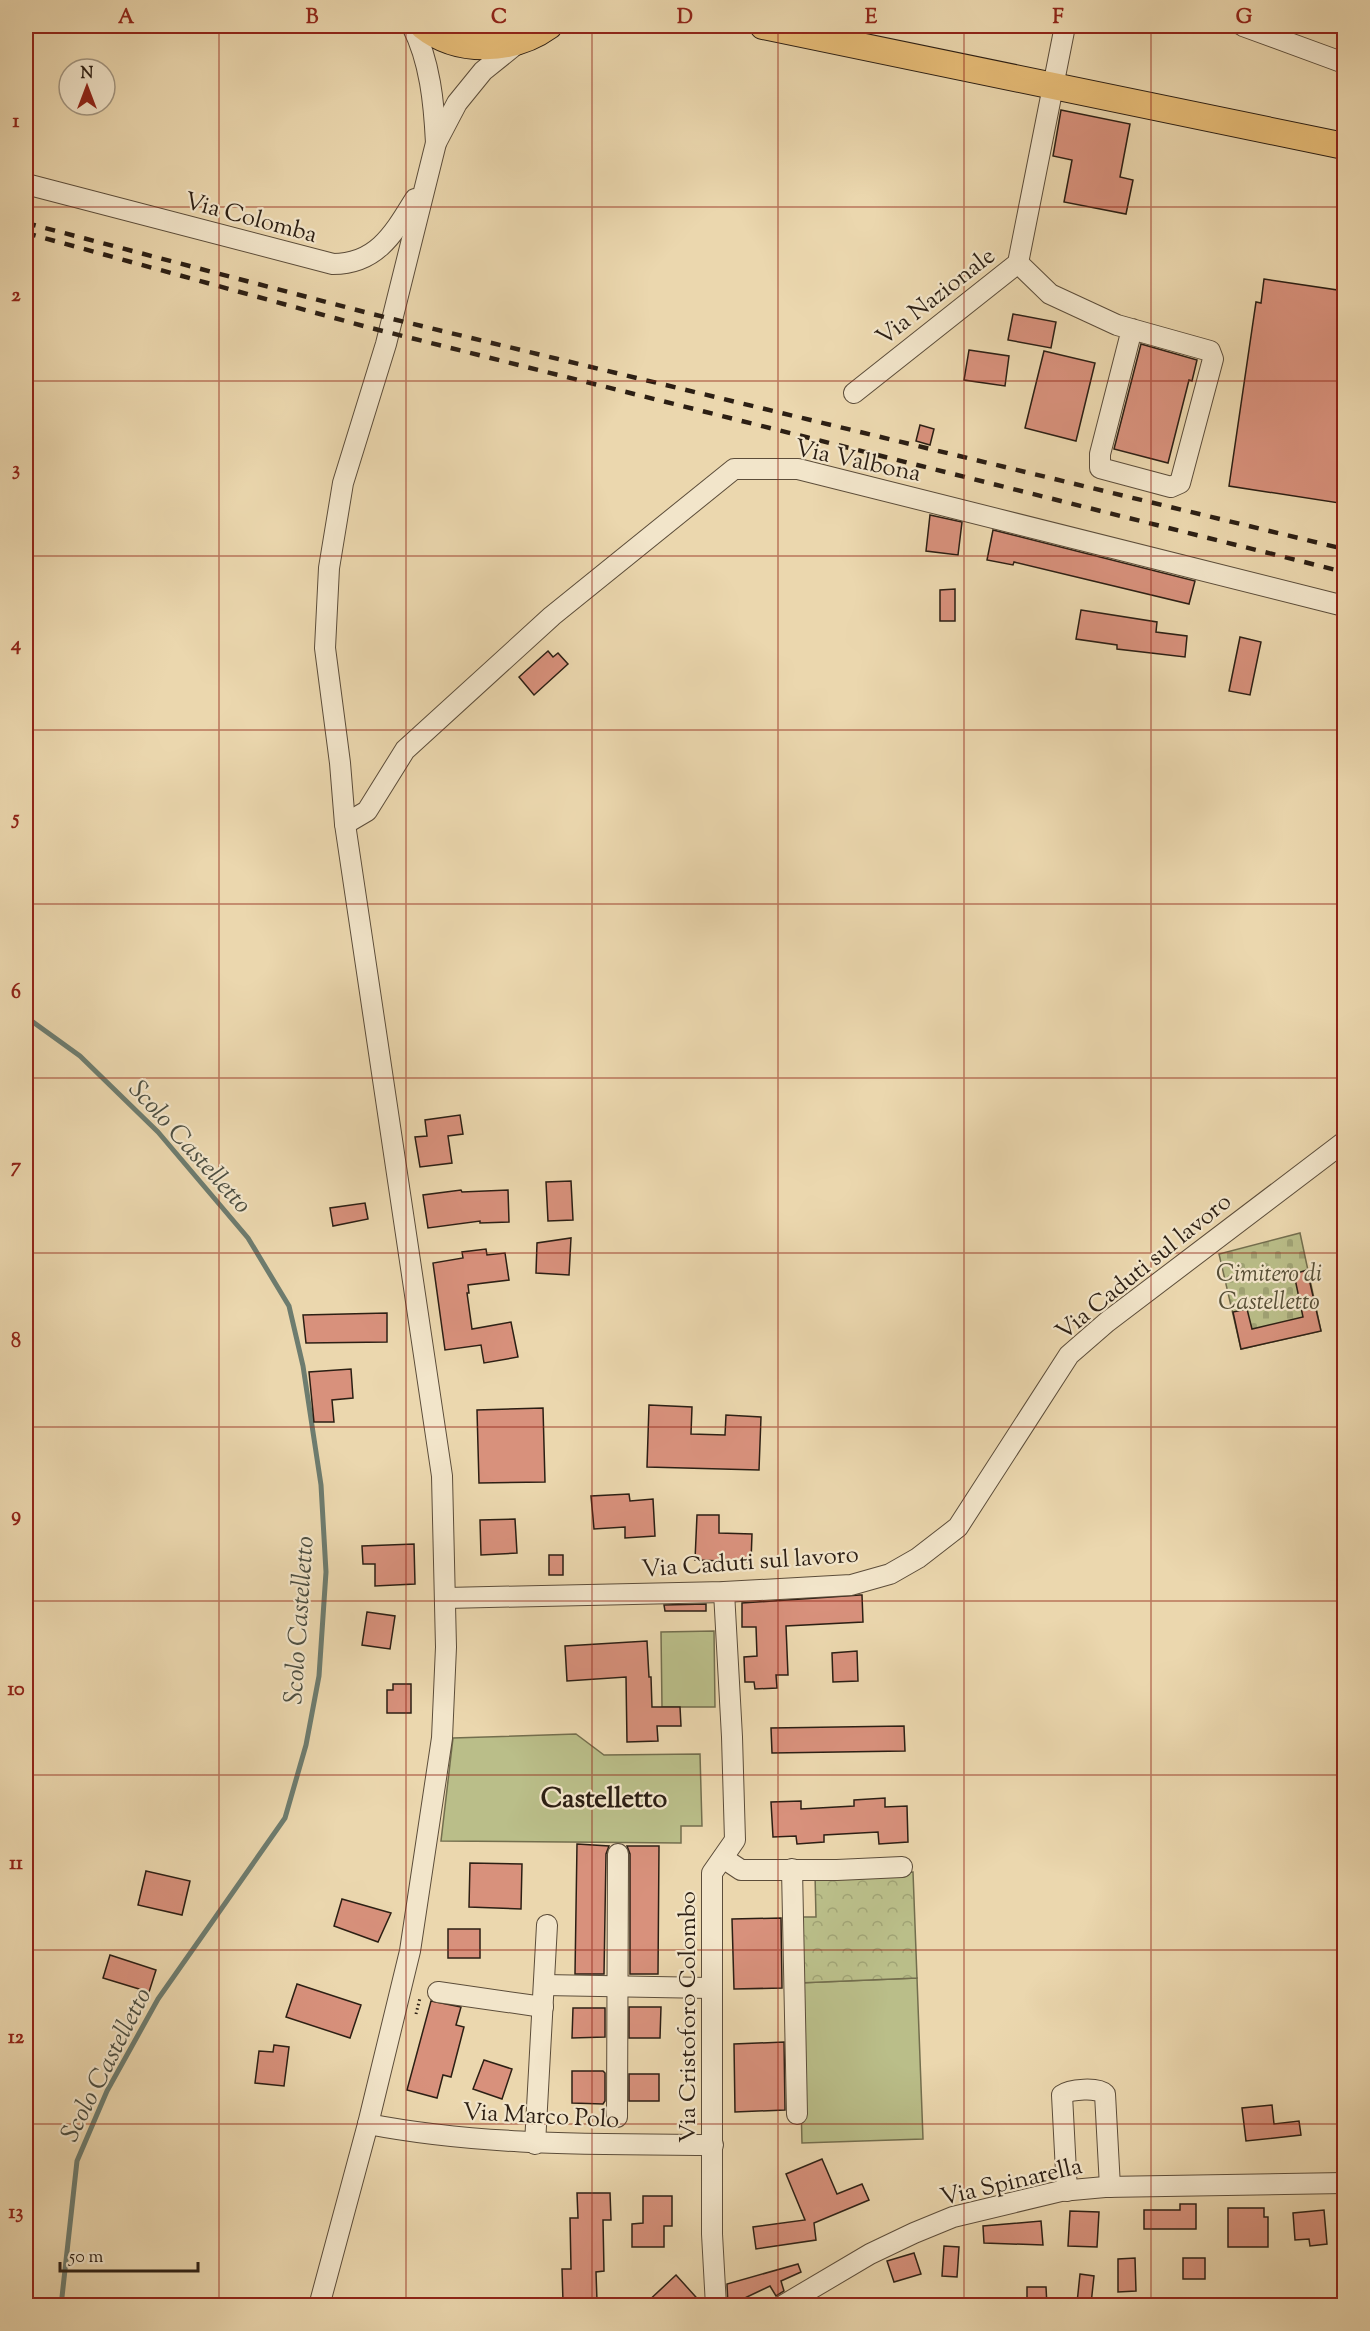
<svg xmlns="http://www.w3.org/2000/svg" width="1370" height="2331" font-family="'Sorts Mill Goudy',serif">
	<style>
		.grass { fill: #babe89; stroke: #736e4e; stroke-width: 1.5 }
		.cemetery { fill: url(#cemetery-stones); stroke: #736e4e; stroke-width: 1.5 }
		.park { fill: url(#park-crowns); stroke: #736e4e; stroke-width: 1.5 }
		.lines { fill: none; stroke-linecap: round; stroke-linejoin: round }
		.stream { stroke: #6d7c6f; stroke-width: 5 }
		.building { fill: #d8917c; stroke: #2c1f14; stroke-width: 1.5 }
		.minor-casing { stroke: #5c4d3a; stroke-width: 22 }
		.major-casing { stroke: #2c1f14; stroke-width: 28 }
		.path { stroke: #2c1f14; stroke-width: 3; stroke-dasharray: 1.5 3; stroke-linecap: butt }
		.minor { stroke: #f2e5ca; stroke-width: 20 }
		.major { stroke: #e6bc77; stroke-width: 26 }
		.rail { stroke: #2c1f14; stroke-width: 4.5; stroke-dasharray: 10 10; stroke-linecap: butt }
		.grid { fill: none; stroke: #8f2418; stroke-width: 1.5; stroke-opacity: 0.55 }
		.labels { text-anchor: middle; stroke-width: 4.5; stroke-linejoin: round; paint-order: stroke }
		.street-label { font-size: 24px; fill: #2c1f14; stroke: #f2e5ca }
		.park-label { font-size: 24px; font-style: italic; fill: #574f37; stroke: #f2e5ca }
		.water-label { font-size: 26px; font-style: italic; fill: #4c4e41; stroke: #f2e5ca }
		.quarter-label { font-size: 27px; font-weight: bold; fill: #2c1f14; stroke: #f2e5ca }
		.neatline { fill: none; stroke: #8f2418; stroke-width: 2 }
		.grid-label { font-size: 20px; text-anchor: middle; font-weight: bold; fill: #8f2418 }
	</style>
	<defs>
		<pattern id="cemetery-stones" width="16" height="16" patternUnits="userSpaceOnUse" patternTransform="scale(1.5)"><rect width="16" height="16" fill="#babe89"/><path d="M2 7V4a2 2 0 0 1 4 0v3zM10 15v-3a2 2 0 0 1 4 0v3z" fill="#a0a375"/></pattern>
		<pattern id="park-crowns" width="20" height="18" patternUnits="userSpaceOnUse" patternTransform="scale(1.5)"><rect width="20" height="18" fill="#babe89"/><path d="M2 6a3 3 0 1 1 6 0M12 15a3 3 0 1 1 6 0" fill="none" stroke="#a0a375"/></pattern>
	</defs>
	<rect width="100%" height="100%" fill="#ebd7ae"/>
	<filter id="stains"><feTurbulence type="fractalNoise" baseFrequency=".00333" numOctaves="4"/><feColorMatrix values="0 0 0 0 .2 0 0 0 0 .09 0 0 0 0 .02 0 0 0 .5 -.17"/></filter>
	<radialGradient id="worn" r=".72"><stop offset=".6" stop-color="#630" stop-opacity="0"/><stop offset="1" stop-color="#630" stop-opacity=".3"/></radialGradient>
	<!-- grass -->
	<g class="grass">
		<path d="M714 1631 715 1707H662L661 1632Z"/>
		<path d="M576 1734 604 1755 700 1754 702 1826H681V1843L441 1841 453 1738Z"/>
		<path d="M917 1978 923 2139 802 2143 798 1983Z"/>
	</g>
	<!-- cemetery -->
	<path class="cemetery" d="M1300 1233 1321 1331 1241 1349 1219 1254Z"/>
	<!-- park -->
	<path class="park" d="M913 1872 917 1978 798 1983 797 1917H816L815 1874Z"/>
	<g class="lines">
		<!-- stream -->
		<path class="stream" d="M26 1017 80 1056 158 1132 248 1238 289 1306 303 1366 321 1485 326 1572 319 1676 306 1745 285 1818 158 1999 107 2091 77 2161 61 2306"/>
	</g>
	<!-- building -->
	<g class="building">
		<path d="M1061 110 1130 124 1120 177 1133 180 1126 214 1064 202 1072 160 1053 156Z"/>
		<path d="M1264 279 1344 291V465L1339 503 1229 486 1256 302 1261 303Z"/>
		<path d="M1013 314 1056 322 1051 348 1008 340Z"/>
		<path d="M1141 344 1197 360 1192 381 1189 380 1168 463 1114 449Z"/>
		<path d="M969 350 1009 356 1005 386 964 380Z"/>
		<path d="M1044 351 1095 363 1076 441 1025 428Z"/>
		<path d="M920 425 934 429 930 445 916 441Z"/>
		<path d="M930 515 962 522 958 555 926 551Z"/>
		<path d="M993 530 1195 581 1189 604 1014 562 1013 565 987 560Z"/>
		<path d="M955 589V621H940V590Z"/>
		<path d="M1081 610 1157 622 1156 632 1187 636 1185 657 1117 649V645L1076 639Z"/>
		<path d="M1240 637 1261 642 1250 695 1229 691Z"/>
		<path d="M548 651 553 657 558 653 568 664 534 695 519 677Z"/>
		<path d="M460 1115 463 1134 448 1136 452 1163 420 1167 415 1137 427 1136 425 1120Z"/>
		<path d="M571 1181 573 1220 548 1221 546 1182Z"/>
		<path d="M461 1190 462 1192 508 1190 509 1222 480 1223V1221L428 1228 423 1195Z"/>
		<path d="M365 1203 368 1219 333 1226 330 1208Z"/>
		<path d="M571 1238 569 1275 536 1273 537 1243Z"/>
		<path d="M486 1249 487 1255 505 1253 509 1280 468 1285 469 1293H467L472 1329 511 1322 518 1357 484 1363 481 1345 445 1350 433 1263 463 1258 462 1252Z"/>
		<path d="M1307 1270 1321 1331 1241 1349 1233 1312 1247 1309 1252 1329 1303 1317 1294 1274Z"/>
		<path d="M387 1313V1342L306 1343 303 1315Z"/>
		<path d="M351 1369 353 1398 332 1400 334 1422H314L309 1372Z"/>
		<path d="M649 1405 692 1407 691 1434 725 1435 726 1415 761 1417 759 1470 647 1467Z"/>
		<path d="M543 1408 545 1482 479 1483 477 1410Z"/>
		<path d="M629 1494 630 1501 653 1499 655 1536 625 1538V1527L594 1529 591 1496Z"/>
		<path d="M697 1515H719V1533L752 1534 751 1562 695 1560Z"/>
		<path d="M515 1519 517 1553 481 1555 480 1520Z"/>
		<path d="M414 1544 415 1584 375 1586V1564H363L362 1546Z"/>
		<rect x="549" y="1555" width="14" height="20"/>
		<path d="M860 1595H862L863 1622 786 1626 788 1675H776L777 1688 755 1689 754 1682H745L744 1657 757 1656 756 1627H742V1603Z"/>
		<path d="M706 1604V1611H665L664 1605Z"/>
		<path d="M367 1612 395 1616 390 1649 362 1645Z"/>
		<path d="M647 1641 649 1677H651L652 1707H680L681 1726H657L658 1741 627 1742 626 1677 567 1681 565 1646Z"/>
		<path d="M857 1651 858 1681 833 1682 832 1653Z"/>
		<path d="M393 1684H411V1713H387V1690H393Z"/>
		<path d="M904 1726 905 1751 772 1753 771 1728Z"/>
		<path d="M885 1798V1807L907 1806 908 1842 879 1844 878 1832 824 1835V1842L797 1844 796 1836 773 1837 771 1802 801 1801V1809L854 1806V1800Z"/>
		<path d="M577 1844 609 1846 606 1854 604 1974H575Z"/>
		<path d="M627 1846H659L658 1974H630V1854Z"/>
		<path d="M470 1863 522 1864 521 1909 469 1907Z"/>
		<path d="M146 1871 190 1881 182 1915 138 1905Z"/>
		<path d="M342 1899 391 1913 378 1942 334 1926Z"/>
		<path d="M781 1918 782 1988 734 1989 732 1919Z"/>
		<rect x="448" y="1929" width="32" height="29"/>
		<path d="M110 1955 156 1970 149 1992 103 1978Z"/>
		<path d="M297 1984 361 2005 350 2038 286 2017Z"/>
		<path d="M431 2001 461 2007 456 2025 464 2027 451 2077 443 2075 437 2098 407 2090Z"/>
		<path d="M629 2007H661L660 2038H629Z"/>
		<path d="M573 2008H605V2037L572 2038Z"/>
		<path d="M784 2042 785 2110 735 2112 734 2044Z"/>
		<path d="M274 2045 289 2047 284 2086 255 2083 259 2051 273 2052Z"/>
		<path d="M484 2060 512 2069 502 2099 473 2089Z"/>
		<path d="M572 2071H603L605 2073V2101L603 2104 572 2103Z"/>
		<rect x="629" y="2074" width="30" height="27"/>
		<path d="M1272 2105 1274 2124 1299 2121 1301 2135 1246 2141 1242 2108Z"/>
		<path d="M822 2159 837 2194 862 2184 869 2200 814 2223 816 2240 756 2249 753 2227 805 2220 786 2174Z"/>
		<path d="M577 2193H610L611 2220H603L604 2271 596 2272 597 2301 563 2302 562 2269H571L570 2218H578Z"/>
		<path d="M643 2196H672V2226H664V2247H632V2224L643 2223Z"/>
		<path d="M1180 2204H1196V2229H1144V2210H1180Z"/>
		<path d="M1228 2208H1264V2217H1268V2247H1228Z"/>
		<path d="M1324 2210 1327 2244 1310 2246 1309 2239 1295 2240 1293 2213Z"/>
		<path d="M1070 2211 1099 2212 1097 2247 1068 2246Z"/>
		<path d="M1041 2221 1043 2245 984 2243 983 2226Z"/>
		<path d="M944 2246 959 2247 957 2277 942 2276Z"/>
		<path d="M914 2253 921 2274 894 2282 887 2261Z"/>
		<path d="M1135 2258 1136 2291 1118 2292V2259Z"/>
		<rect x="1183" y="2258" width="22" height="21"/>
		<path d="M798 2264 801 2272 781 2281 784 2291 776 2296 770 2286 728 2306 727 2284Z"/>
		<path d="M1080 2274 1094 2276 1091 2304 1077 2303Z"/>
		<path d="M676 2275 704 2306H643Z"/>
		<path d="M1027 2287H1046L1047 2306H1027Z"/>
	</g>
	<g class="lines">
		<defs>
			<g id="minor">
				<path d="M412 26C430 61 434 103 436 143"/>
				<path d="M1243 26 1344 63"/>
				<path d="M26 184 333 264C377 264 394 233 415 199"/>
				<path d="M1018 263 1050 294 1117 325 1210 351 1213 359 1180 483 1171 487 1100 468V454L1132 329"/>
				<path d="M854 393 1018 263 1065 26"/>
				<path d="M345 824 367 811 405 750 552 616 734 469H798L1344 606"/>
				<path d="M446 1598 724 1592 851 1585 890 1574 918 1558 958 1527 1069 1355 1107 1322 1344 1142"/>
				<path d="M723 1858 741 1870H837L902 1867"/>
				<path d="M792 1869 797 2114"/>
				<path d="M544 1985 710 1988"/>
				<path d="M438 1992 543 2007"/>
				<path d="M617 2117 618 1854"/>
				<path d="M368 2124C482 2146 597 2144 713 2145"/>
				<path d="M535 2144 547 1925"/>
				<path d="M1067 2191 1062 2095C1070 2089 1098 2087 1105 2094L1110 2187"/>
				<path d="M319 2306 368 2124 410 1951 442 1738 446 1647 442 1476 345 824 340 763 325 648 329 568 343 483 386 344 436 143 457 103 483 71 519 42"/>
				<path d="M716 2306 712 2234V1873L735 1840 732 1737 724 1592"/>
				<path d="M782 2306 870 2254 914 2233 953 2217 1061 2191 1105 2187 1344 2183"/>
			</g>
			<g id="major">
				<path d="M423 26C458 54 513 52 549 26"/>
				<path d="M763 26 1344 146"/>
			</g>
		</defs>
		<!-- minor casing -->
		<use href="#minor" class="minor-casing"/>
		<!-- major casing -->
		<use href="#major" class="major-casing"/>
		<!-- path -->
		<path class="path" d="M416 2014 420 1998"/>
		<!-- minor -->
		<use href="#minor" class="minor"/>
		<!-- major -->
		<use href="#major" class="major"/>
		<!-- rail -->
		<g class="rail">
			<path d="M26 223 372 314 1344 549"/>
			<path d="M26 233 367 327 1344 572"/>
		</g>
	</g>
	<!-- grid -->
	<path class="grid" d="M219 26V2306M406 26V2306M592 26V2306M778 26V2306M964 26V2306M1151 26V2306M26 207H1344M26 381H1344M26 556H1344M26 730H1344M26 904H1344M26 1078H1344M26 1253H1344M26 1427H1344M26 1601H1344M26 1775H1344M26 1950H1344M26 2124H1344"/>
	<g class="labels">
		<!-- street labels -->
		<g class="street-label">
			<text transform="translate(251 217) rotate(15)" y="8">Via Colomba</text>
			<text transform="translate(935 296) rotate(-38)" y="8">Via Nazionale</text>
			<text transform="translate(858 460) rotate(12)" y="8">Via Valbona</text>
			<text transform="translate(1143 1266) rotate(-39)" y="8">Via Caduti sul lavoro</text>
			<text transform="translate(750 1561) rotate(-4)" y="8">Via Caduti sul lavoro</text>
			<text transform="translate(687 2017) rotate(-90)" y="8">Via Cristoforo Colombo</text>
			<text transform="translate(541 2115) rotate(3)" y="8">Via Marco Polo</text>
			<text transform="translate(1011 2181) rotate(-13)" y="8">Via Spinarella</text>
		</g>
		<!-- park labels -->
		<g class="park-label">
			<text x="1269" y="1281">Cimitero di<tspan x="1269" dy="28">Castelletto</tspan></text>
		</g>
		<!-- water labels -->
		<g class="water-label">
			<text transform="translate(191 1146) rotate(48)" y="9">Scolo Castelletto</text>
			<text transform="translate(298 1620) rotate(-86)" y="9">Scolo Castelletto</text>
			<text transform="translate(105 2064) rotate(-63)" y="9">Scolo Castelletto</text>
		</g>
		<!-- quarter labels -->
		<g class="quarter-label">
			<text x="604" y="1807">Castelletto</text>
		</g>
	</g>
	<!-- margin -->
	<rect width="1370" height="2331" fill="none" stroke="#ebd7ae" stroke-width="66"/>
	<!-- north arrow -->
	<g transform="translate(87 87)"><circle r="28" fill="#f2e5ca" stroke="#a39681" stroke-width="1.5"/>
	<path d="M0-4.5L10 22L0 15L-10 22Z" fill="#8f2418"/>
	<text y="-9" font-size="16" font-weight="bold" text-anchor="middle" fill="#2c1f14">N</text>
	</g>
	<!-- scale -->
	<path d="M60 2262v9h138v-9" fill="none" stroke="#2c1f14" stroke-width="3"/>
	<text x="69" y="2262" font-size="18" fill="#2c1f14" stroke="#f2e5ca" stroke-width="4.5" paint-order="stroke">50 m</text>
	<rect x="33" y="33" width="1304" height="2265" class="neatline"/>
	<g class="grid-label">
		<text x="126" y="23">A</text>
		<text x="312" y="23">B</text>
		<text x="499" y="23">C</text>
		<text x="685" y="23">D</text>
		<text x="871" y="23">E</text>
		<text x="1058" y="23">F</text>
		<text x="1244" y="23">G</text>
		<text x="16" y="127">1</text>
		<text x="16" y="301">2</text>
		<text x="16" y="475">3</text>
		<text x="16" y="650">4</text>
		<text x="16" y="824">5</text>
		<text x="16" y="998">6</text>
		<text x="16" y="1172">7</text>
		<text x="16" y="1347">8</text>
		<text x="16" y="1521">9</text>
		<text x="16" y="1695">10</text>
		<text x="16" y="1869">11</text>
		<text x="16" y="2043">12</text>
		<text x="16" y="2218">13</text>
	</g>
	<rect width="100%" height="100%" filter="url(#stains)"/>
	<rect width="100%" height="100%" fill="url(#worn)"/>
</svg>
